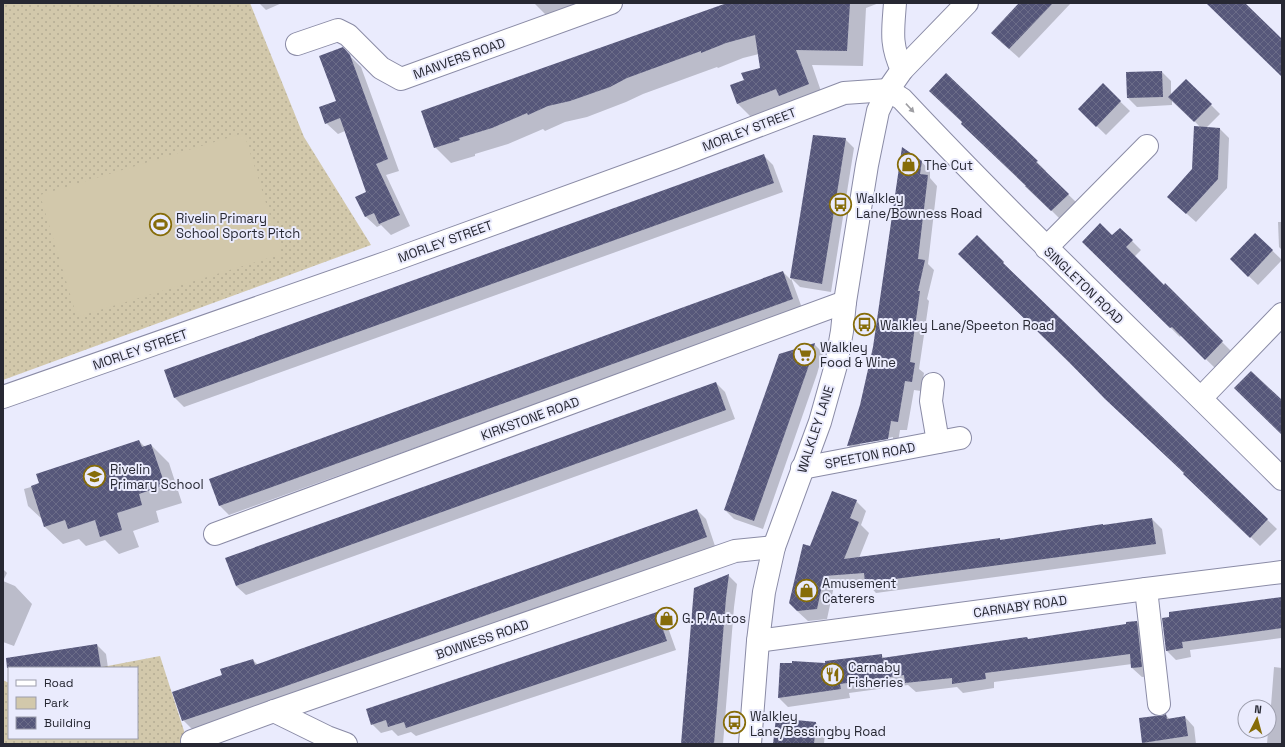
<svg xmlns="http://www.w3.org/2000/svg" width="1285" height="747" font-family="'Space Grotesk',sans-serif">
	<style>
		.green { fill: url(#green-dots) }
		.pitch { fill: #d2c8ab }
		.shadow { fill: #0003; fill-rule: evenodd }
		.building { fill: url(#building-cross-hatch) }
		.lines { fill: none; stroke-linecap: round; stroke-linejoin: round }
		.minor-casing { stroke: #8a8ba6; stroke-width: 24 }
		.minor { stroke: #fff; stroke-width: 22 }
		.oneway { fill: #9e9ea3 }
		.labels { text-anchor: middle; stroke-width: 4; stroke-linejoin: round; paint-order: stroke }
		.street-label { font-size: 13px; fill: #272833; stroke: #eaebfd }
		.poi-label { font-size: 13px; fill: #272833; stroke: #eaebfd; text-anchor: start }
	</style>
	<defs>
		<pattern id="green-dots" width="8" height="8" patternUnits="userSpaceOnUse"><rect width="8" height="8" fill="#d2c8ab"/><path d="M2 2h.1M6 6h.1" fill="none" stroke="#b4ac94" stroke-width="1.8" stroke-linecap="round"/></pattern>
		<pattern id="building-cross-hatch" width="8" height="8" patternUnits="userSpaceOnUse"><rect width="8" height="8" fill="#56577a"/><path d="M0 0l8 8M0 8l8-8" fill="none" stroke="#6b6c88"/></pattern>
	</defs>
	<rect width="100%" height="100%" fill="#eaebfd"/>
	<!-- green -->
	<g class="green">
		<path d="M3 3H250L304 137 371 245 3 380Z"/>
		<path d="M160 656 185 734 183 744H3V680L9 683V738H137V668H97Z"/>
	</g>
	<!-- pitch -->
	<path class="pitch" d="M244 133 282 254 77 317 40 195Z"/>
	<!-- shadow -->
	<g class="shadow">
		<path d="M259 3H282L266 10Z"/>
		<path d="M534 3H585L547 16Z"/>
		<path d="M730 3H879L866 8 863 66 812 65 824 100 754 120 738 104 746 80 761 68 759 54 743 58 718 68 717 67 643 94 626 102 587 117 565 122 545 131 543 129 508 144 475 154V156L451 163 435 147Z"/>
		<path d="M1021 3H1071L1019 58 1001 42Z"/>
		<path d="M342 48 361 67 399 171 386 175 410 226 391 235 381 225 377 227 365 216 368 192 345 131 338 134 326 123 337 102Z"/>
		<path d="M1162 72 1171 81V95L1186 80 1220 114 1206 128 1220 129 1229 138 1227 188 1196 222 1178 206 1193 170 1201 128 1172 98V105L1137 107 1128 98Z"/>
		<path d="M946 74 1037 162 1046 171 1045 172 1077 203 1061 220 963 122Z"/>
		<path d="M1103 85 1130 111 1106 135 1079 109Z"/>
		<path d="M845 139 854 148 831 292 800 287 791 278Z"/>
		<path d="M764 156 773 165 783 192 184 407 175 398 165 371Z"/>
		<path d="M921 161 930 171V178L937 186 928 264 934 270 927 299 929 301 919 369 924 373 921 391 914 390 907 430H900L897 448 857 455 849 446 861 405ZM893 437V439L860 445V443Z"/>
		<path d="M1278 222H1282V250L1279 247Z"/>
		<path d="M1255 234 1282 260 1258 285 1231 259Z"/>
		<path d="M1112 236 1132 241 1141 250 1134 257 1164 286 1165 285 1231 351 1215 368 1181 335 1180 337 1083 242Z"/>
		<path d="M977 237 1012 272 1277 529 1260 546 1185 473 1115 408 959 254Z"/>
		<path d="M783 272 791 280V278L802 308 229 515 220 506 210 480Z"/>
		<path d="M814 344 823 353 817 374 763 529 734 519 725 510Z"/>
		<path d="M716 383 725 392 735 419 246 595 236 586Z"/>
		<path d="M139 441 145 447 151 445 169 463 182 503 156 511 159 522 133 531 139 547 119 554 105 540 86 546 79 539 63 544 45 527 43 520 28 506 24 489 41 484Z"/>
		<path d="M856 501 866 511 861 525 869 533 859 558 1000 539 1001 541 1103 525 1104 526 1152 519 1162 529 1166 554 876 593 867 583 834 586 827 619 808 621 797 611 811 547Z"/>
		<path d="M697 510 706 519 715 546 281 699 192 729 183 720 253 660 258 665Z"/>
		<path d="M3 569 7 573 3 581 15 586 32 604 14 646 3 642Z"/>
		<path d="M728 575 737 584 734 607 723 744H682Z"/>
		<path d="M1282 598V639L1281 638 1190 650 1191 657 1176 660 1167 651 1170 618Z"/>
		<path d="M657 613 666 622 676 650 416 736 411 732 398 736 392 730 381 733 372 724Z"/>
		<path d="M1137 622 1146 631 1151 676 1142 677 1132 668V664L994 682V688L963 693 957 687 916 692 908 685 849 693 850 698 788 707 779 698 826 664 881 655 885 659 1029 640 1127 625Z"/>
		<path d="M97 645 106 654 108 668H24Z"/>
		<path d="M1274 667 1282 668V744H1267L1268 731H1269Z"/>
		<path d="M1166 715 1170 720 1185 717 1194 727 1196 744H1145L1143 742 1161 717Z"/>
		<path d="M816 723 825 732 824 744H774Z"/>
	</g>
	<!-- building -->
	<g class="building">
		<path d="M727 3H850L847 51 796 50 809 84 779 96 776 89 737 104 730 85 744 80 741 73 760 68 755 35 726 43 701 53V51L627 78 610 87 570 101 548 106 528 115 527 113 492 128 459 138 460 140 434 148 421 111Z"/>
		<path d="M1019 3H1053L1009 49 991 33Z"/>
		<path d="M1206 3H1245L1282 39V77Z"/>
		<path d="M343 47 350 55 388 159 376 164 400 215 379 224 374 213 365 217 355 197 366 192 340 118 325 124 319 107 336 101 319 56Z"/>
		<path d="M1162 71 1163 97 1127 98 1126 72Z"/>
		<path d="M946 73 1038 161 1036 162 1069 194 1051 211 1025 186H1026L961 124 962 122 929 91Z"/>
		<path d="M1186 79 1212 104 1194 122 1168 97Z"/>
		<path d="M1103 83 1121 101 1096 127 1078 109Z"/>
		<path d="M1194 126 1220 128 1218 179 1186 214 1167 197 1192 169Z"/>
		<path d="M813 135 846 138 822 284 790 278Z"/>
		<path d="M902 147 922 161 920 174 928 175 918 259 925 260 918 291H920L910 362 915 363 912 382 905 381 898 422 891 421 888 439 847 446 860 405 873 347Z"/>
		<path d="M764 154 774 183 174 398 164 370Z"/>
		<path d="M1100 223 1112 235 1120 228 1133 240 1126 247 1164 285 1165 283 1223 341 1205 360 1172 327 1170 328 1082 242Z"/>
		<path d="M1255 233 1273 250 1248 277 1230 259Z"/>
		<path d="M977 235 1004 262 1003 263 1268 519 1250 538 1183 474 1184 473 1105 399 1069 362 958 254Z"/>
		<path d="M783 271 793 299 219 506 209 479Z"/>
		<path d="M815 343 809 365 754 521 724 510 779 354Z"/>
		<path d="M1251 371 1282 400V435L1234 388Z"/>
		<path d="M716 382 726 410 236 586 225 558Z"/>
		<path d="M139 440 142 447 151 444 165 485 139 494 142 505 117 513 122 530 100 537 95 520 68 529 65 520 44 527 31 486 39 483 36 474Z"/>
		<path d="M832 491 857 500 850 518 859 522 844 559 1000 538V540L1103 524V525L1152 518 1156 544 865 583 864 573 824 576 817 609 797 611 789 603 803 544 810 546Z"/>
		<path d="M697 509 707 537 272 691 182 721 172 692 222 675 220 669 253 659 255 665Z"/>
		<path d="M729 574 726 598 714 744H681L694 588Z"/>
		<path d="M1282 597V628L1182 642 1183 648 1166 651 1162 618 1169 617V612Z"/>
		<path d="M657 612 667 641 406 728 404 722 388 727 386 720 371 725 366 709Z"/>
		<path d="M1137 621 1142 667 1131 668 1130 654 985 673 986 679 952 684V678L905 683 904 675 840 684 841 689 778 698 780 663H792V661L825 663V661L882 654V658L1027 637 1028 639 1126 624V622Z"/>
		<path d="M97 644 101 668H7L6 658Z"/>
		<path d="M1166 714 1167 719 1185 716 1188 736 1142 743 1139 718 1155 716H1161Z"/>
		<path d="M776 718 816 722 814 744H773Z"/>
	</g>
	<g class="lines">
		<defs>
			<g id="minor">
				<path d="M895 3C893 31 890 44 902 70"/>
				<path d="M297 44 338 30 348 35 381 68 401 79 611 3"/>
				<path d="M888 90 902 99C1025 230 1155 352 1282 479"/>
				<path d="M1046 248 1147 146"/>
				<path d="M933 384 931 401 938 442"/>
				<path d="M3 397 391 261 674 158 844 93 888 90"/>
				<path d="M1201 398 1282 314"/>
				<path d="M802 468 960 438"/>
				<path d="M215 534 845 302"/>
				<path d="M1146 589 1159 704"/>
				<path d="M758 641 1146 589 1282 572"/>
				<path d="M274 711 327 737 346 744"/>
				<path d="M192 741 274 711 735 551 774 547"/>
				<path d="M750 744 758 641 764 592 774 547 820 422 836 365 842 331 845 302 867 165 878 111 888 90 902 70 967 3"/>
			</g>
		</defs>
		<!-- minor casing -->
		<use href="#minor" class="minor-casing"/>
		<!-- minor -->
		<use href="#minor" class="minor"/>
	</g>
	<!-- one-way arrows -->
	<defs><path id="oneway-solid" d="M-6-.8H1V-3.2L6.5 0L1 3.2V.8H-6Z"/></defs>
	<use class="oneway" href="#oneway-solid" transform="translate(910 108) rotate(47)"/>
	<!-- icons -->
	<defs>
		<symbol id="shop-ring" viewBox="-11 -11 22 22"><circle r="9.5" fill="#eaebfd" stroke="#866c09" stroke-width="1.5"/><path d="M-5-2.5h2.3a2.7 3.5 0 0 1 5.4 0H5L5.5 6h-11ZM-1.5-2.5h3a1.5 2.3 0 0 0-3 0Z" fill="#866c09"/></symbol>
		<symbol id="bus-ring" viewBox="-11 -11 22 22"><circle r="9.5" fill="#eaebfd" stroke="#866c09" stroke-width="1.5"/><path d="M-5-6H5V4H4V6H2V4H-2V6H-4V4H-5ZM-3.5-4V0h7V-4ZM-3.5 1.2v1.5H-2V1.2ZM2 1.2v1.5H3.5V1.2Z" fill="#866c09"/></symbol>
		<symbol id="stadium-ring" viewBox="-11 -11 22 22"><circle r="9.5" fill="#eaebfd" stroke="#866c09" stroke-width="1.5"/><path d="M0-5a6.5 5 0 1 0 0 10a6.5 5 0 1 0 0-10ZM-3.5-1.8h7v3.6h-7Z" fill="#866c09"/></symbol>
		<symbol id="supermarket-ring" viewBox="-11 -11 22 22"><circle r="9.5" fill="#eaebfd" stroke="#866c09" stroke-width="1.5"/><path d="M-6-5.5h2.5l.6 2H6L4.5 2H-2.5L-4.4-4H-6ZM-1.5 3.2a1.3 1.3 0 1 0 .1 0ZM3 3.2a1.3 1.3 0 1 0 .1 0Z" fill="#866c09"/></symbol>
		<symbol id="school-ring" viewBox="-11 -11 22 22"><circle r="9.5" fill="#eaebfd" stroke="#866c09" stroke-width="1.5"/><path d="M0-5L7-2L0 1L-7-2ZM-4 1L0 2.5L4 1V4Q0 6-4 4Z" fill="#866c09"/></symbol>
		<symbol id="restaurant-ring" viewBox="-11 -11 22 22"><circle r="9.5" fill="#eaebfd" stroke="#866c09" stroke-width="1.5"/><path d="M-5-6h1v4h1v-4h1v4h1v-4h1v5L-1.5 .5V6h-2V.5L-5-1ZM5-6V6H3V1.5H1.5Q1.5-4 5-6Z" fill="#866c09"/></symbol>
	</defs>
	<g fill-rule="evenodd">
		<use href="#shop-ring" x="896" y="152" width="25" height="25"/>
		<use href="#bus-ring" x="828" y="192" width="25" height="25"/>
		<use href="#stadium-ring" x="148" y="212" width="25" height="25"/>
		<use href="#bus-ring" x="852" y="312" width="25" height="25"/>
		<use href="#supermarket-ring" x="792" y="342" width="25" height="25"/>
		<use href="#school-ring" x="82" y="464" width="25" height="25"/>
		<use href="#shop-ring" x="794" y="578" width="25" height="25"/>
		<use href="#shop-ring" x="654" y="606" width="25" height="25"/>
		<use href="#restaurant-ring" x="820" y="662" width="25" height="25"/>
		<use href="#bus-ring" x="722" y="710" width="25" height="25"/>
	</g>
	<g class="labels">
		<!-- street labels -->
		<g class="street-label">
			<text transform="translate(459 58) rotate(-20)" y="5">MANVERS ROAD</text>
			<text transform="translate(749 129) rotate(-21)" y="5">MORLEY STREET</text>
			<text transform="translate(445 241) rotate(-20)" y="5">MORLEY STREET</text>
			<text transform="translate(1084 285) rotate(44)" y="5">SINGLETON ROAD</text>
			<text transform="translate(140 349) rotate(-19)" y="5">MORLEY STREET</text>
			<text transform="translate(530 418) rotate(-20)" y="5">KIRKSTONE ROAD</text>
			<text transform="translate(815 429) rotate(-72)" y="5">WALKLEY LANE</text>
			<text transform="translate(870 455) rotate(-11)" y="5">SPEETON ROAD</text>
			<text transform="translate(1020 606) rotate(-8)" y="5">CARNABY ROAD</text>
			<text transform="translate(482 639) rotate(-19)" y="5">BOWNESS ROAD</text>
		</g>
		<!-- poi labels -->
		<g class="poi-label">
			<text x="924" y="170">The Cut</text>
			<text x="856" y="203">Walkley<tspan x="856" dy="15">Lane/Bowness Road</tspan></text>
			<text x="176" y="223">Rivelin Primary<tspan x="176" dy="15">School Sports Pitch</tspan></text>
			<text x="880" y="330">Walkley Lane/Speeton Road</text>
			<text x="820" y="352">Walkley<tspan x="820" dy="15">Food &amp; Wine</tspan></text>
			<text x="110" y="474">Rivelin<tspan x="110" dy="15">Primary School</tspan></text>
			<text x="822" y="588">Amusement<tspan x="822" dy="15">Caterers</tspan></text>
			<text x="682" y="623">G. P. Autos</text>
			<text x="848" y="672">Carnaby<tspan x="848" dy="15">Fisheries</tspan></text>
			<text x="750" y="721">Walkley<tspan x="750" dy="15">Lane/Bessingby Road</tspan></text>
		</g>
	</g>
	<!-- border -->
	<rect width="1285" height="747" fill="none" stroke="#272833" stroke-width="8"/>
	<!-- legend -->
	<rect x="8" y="667" width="130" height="72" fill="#eaebfd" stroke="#9c9dac"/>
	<rect x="16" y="680" width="20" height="6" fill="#ffffff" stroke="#9c9dac"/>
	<text x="44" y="687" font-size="12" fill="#272833">Road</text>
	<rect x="16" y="697" width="20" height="12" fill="#d2c8ab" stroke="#9c9dac"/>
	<text x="44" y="707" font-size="12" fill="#272833">Park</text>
	<rect x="16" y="717" width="20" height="12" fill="url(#building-cross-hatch)" stroke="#9c9dac"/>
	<text x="44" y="727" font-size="12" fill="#272833">Building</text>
	<!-- north arrow -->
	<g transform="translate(1257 719) rotate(6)"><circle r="19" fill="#eaebfd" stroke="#9c9dac"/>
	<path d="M0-3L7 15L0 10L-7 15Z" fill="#866c09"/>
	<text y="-6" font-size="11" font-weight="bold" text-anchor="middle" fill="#272833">N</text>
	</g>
</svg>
